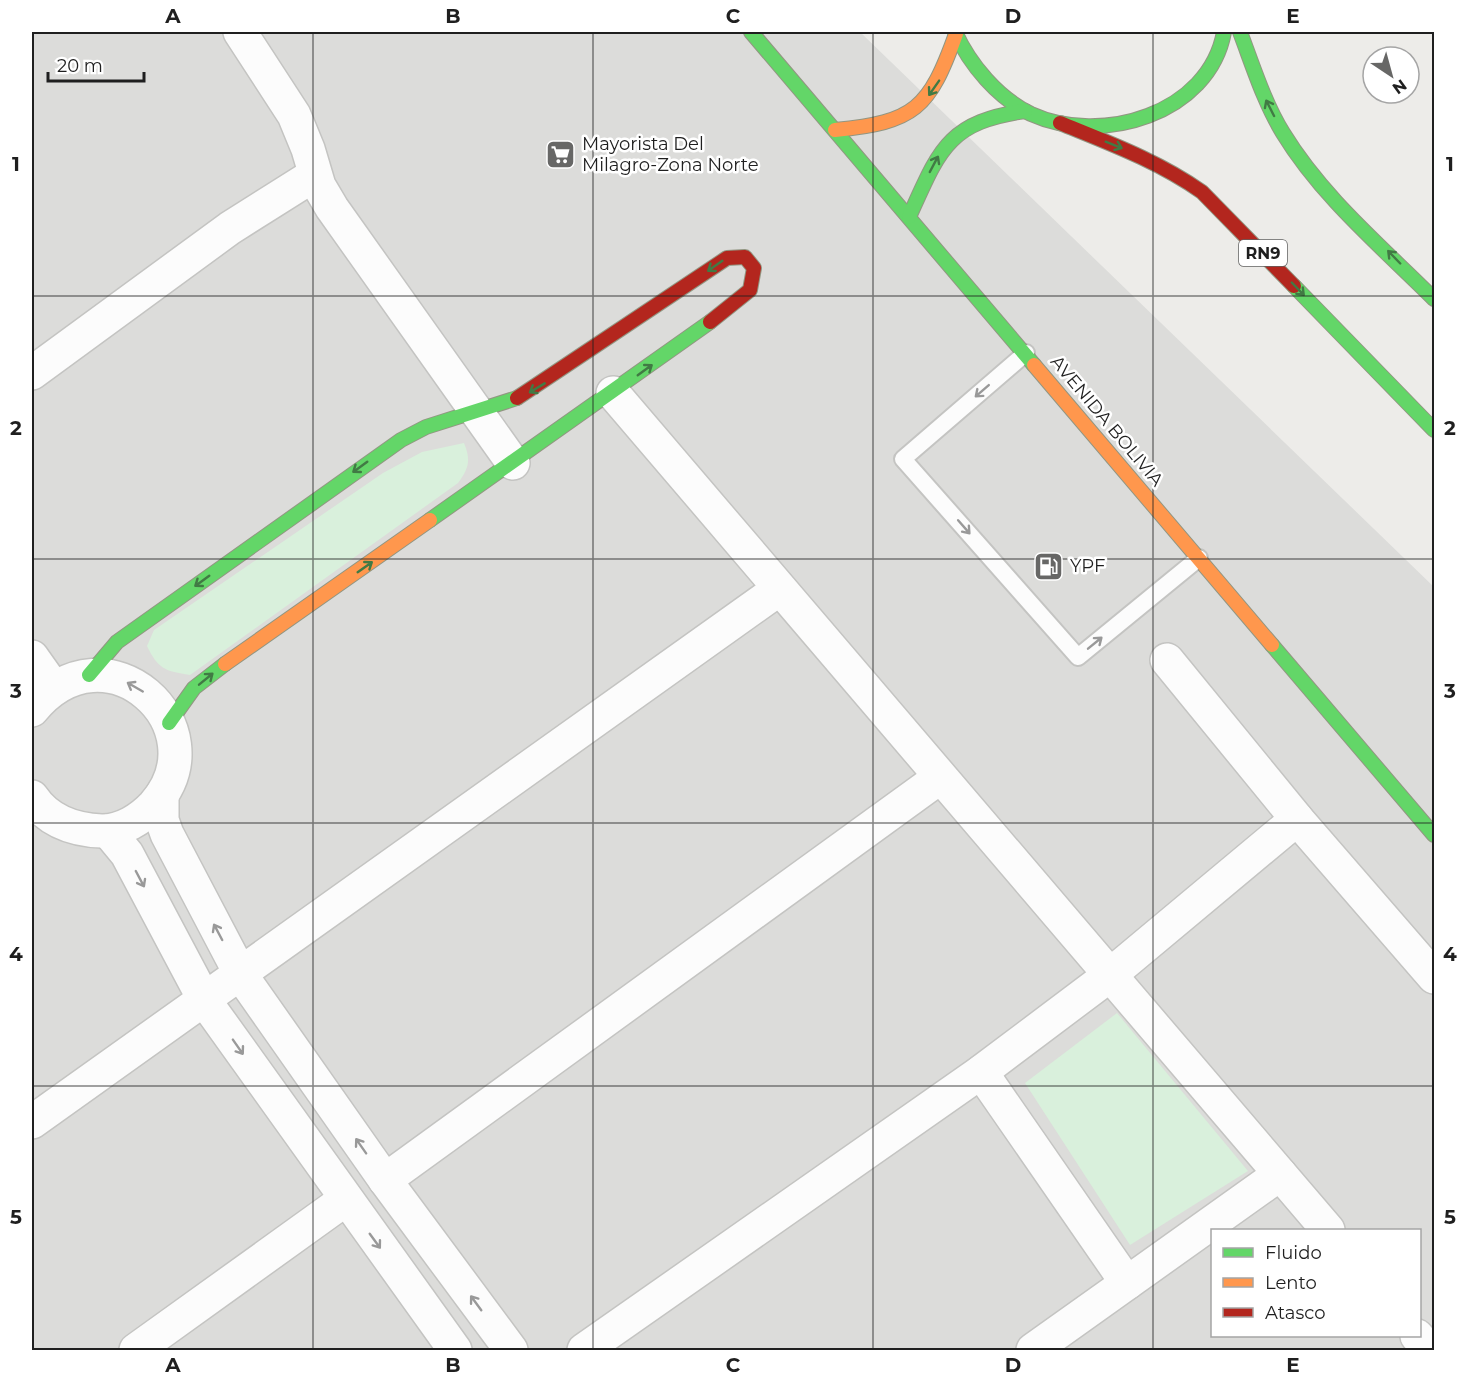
<svg xmlns="http://www.w3.org/2000/svg" width="1466" height="1382" font-family="Montserrat,sans-serif">
	<style>
		.residential { fill: #dcdcda; fill-rule: evenodd }
		.park { fill: #d9f0dc }
		.lines { fill: none; stroke-linecap: round; stroke-linejoin: round }
		.lane-casing { stroke: #c4c4c2; stroke-width: 20 }
		.street-casing { stroke: #c4c4c2; stroke-width: 36 }
		.fast-casing { stroke: #929682; stroke-width: 16 }
		.slow-casing { stroke: #929682; stroke-width: 16 }
		.jam-casing { stroke: #929682; stroke-width: 16 }
		.lane { stroke: #fcfcfc; stroke-width: 16 }
		.street { stroke: #fcfcfc; stroke-width: 33 }
		.fast { stroke: #63d668; stroke-width: 14 }
		.slow { stroke: #ff974d; stroke-width: 14 }
		.jam { stroke: #b3261e; stroke-width: 14 }
		.oneway { stroke: #417a44 }
		.oneway2 { stroke: #999 }
		.grid { fill: none; stroke: #1f1f1f; stroke-width: 1.5; stroke-opacity: 0.55 }
		.labels { text-anchor: middle; stroke-width: 5; stroke-linejoin: round; paint-order: stroke }
		.shield { fill: #fff; stroke: #626262; stroke-width: 1.5 }
		.shield-label { font-size: 16px; font-weight: bold; fill: #1f1f1f }
		.poi-label { font-size: 18px; fill: #1f1f1f; stroke: #fff; text-anchor: start }
		.street-label { font-size: 18px; fill: #1f1f1f; stroke: #fff }
		.neatline { fill: none; stroke: #1f1f1f; stroke-width: 2 }
		.grid-label { font-size: 20px; text-anchor: middle; font-weight: bold; fill: #1f1f1f }
	</style>
	<rect width="100%" height="100%" fill="#edece9"/>
	<!-- residential -->
	<path class="residential" d="M32 32H860L1434 587V1350H32ZM1212 1230H1420V1336H1212Z"/>
	<!-- park -->
	<g class="park">
		<path d="M464 443C471 460 469 468 458 483L190 675C165 671 158 669 147 646L154 630 383 473 422 452Z"/>
		<path d="M1117 1013 1248 1171 1130 1245 1025 1083Z"/>
	</g>
	<g class="lines">
		<defs>
			<path id="lane" d="M1026 353 903 459 1078 657 1199 558"/>
			<g id="street">
				<path d="M240 32 294 115 308 149 319 186 332 208 513 463"/>
				<path d="M32 373 230 228 314 175"/>
				<path d="M613 393 1328 1230"/>
				<path d="M32 657 54 688"/>
				<path d="M1167 660 1297 819 1434 977"/>
				<path d="M32 710C106 619 223 727 154 805 141 819 122 831 102 831 73 830 48 821 32 797"/>
				<path d="M162 795V820L167 834 241 975 385 1180 511 1350"/>
				<path d="M108 831 127 854 205 1001 455 1350"/>
				<path d="M981 1072 1127 1283"/>
				<path d="M32 1122 779 589"/>
				<path d="M385 1180 939 778"/>
				<path d="M1417 1336 1429 1350"/>
				<path d="M136 1350 346 1199"/>
				<path d="M584 1350 981 1072 1110 975 1297 819"/>
				<path d="M1033 1350 1280 1174"/>
			</g>
			<g id="fast">
				<path d="M751 32 1034 365"/>
				<path d="M955 32C970 65 998 98 1031 114 1101 146 1209 114 1224 32"/>
				<path d="M1240 32C1253 66 1264 102 1283 133 1322 197 1382 247 1434 299"/>
				<path d="M909 217C939 151 947 122 1025 111"/>
				<path d="M1294 286 1434 430"/>
				<path d="M430 520 710 322"/>
				<path d="M1272 645 1434 835"/>
				<path d="M89 675 117 642 401 440 426 427 517 398"/>
				<path d="M169 723 194 688 225 664"/>
			</g>
			<g id="slow">
				<path d="M835 130C915 122 929 109 956 34"/>
				<path d="M1034 365 1272 645"/>
				<path d="M225 664 430 520"/>
			</g>
			<g id="jam">
				<path d="M1060 123C1109 143 1158 161 1202 192L1294 286"/>
				<path d="M517 398 727 258 745 257 754 268 750 290 710 322"/>
			</g>
		</defs>
		<!-- lane casing -->
		<use href="#lane" class="lane-casing"/>
		<!-- street casing -->
		<use href="#street" class="street-casing"/>
		<!-- fast casing -->
		<use href="#fast" class="fast-casing"/>
		<!-- slow casing -->
		<use href="#slow" class="slow-casing"/>
		<!-- jam casing -->
		<use href="#jam" class="jam-casing"/>
		<!-- lane -->
		<use href="#lane" class="lane"/>
		<!-- street -->
		<use href="#street" class="street"/>
		<!-- fast -->
		<use href="#fast" class="fast"/>
		<!-- slow -->
		<use href="#slow" class="slow"/>
		<!-- jam -->
		<use href="#jam" class="jam"/>
	</g>
	<!-- one-way arrows -->
	<defs><path id="oneway-shaft" d="M-6 0H5M1.5-3L5.5 0L1.5 3" fill="none" stroke-width="1.6" stroke-linecap="round" stroke-linejoin="round" transform="scale(1.5)"/></defs>
	<g class="oneway">
		<use href="#oneway-shaft" transform="translate(934 88) rotate(125)"/>
		<use href="#oneway-shaft" transform="translate(1270 108) rotate(-117)"/>
		<use href="#oneway-shaft" transform="translate(1114 145) rotate(22)"/>
		<use href="#oneway-shaft" transform="translate(934 164) rotate(-62)"/>
		<use href="#oneway-shaft" transform="translate(1394 257) rotate(-134)"/>
		<use href="#oneway-shaft" transform="translate(715 266) rotate(145)"/>
		<use href="#oneway-shaft" transform="translate(1298 289) rotate(46)"/>
		<use href="#oneway-shaft" transform="translate(645 370) rotate(-36)"/>
		<use href="#oneway-shaft" transform="translate(537 388) rotate(149)"/>
		<use href="#oneway-shaft" transform="translate(360 467) rotate(144)"/>
		<use href="#oneway-shaft" transform="translate(365 567) rotate(-35)"/>
		<use href="#oneway-shaft" transform="translate(202 581) rotate(144)"/>
		<use href="#oneway-shaft" transform="translate(206 679) rotate(-39)"/>
	</g>
	<g class="oneway2">
		<use href="#oneway-shaft" transform="translate(982 391) rotate(139)"/>
		<use href="#oneway-shaft" transform="translate(964 527) rotate(49)"/>
		<use href="#oneway-shaft" transform="translate(1095 643) rotate(-39)"/>
		<use href="#oneway-shaft" transform="translate(135 687) rotate(-150)"/>
		<use href="#oneway-shaft" transform="translate(140 879) rotate(62)"/>
		<use href="#oneway-shaft" transform="translate(218 932) rotate(-118)"/>
		<use href="#oneway-shaft" transform="translate(238 1047) rotate(55)"/>
		<use href="#oneway-shaft" transform="translate(361 1146) rotate(-125)"/>
		<use href="#oneway-shaft" transform="translate(375 1241) rotate(54)"/>
		<use href="#oneway-shaft" transform="translate(476 1303) rotate(-126)"/>
	</g>
	<!-- grid -->
	<path class="grid" d="M313 32V1350M593 32V1350M873 32V1350M1153 32V1350M32 296H1434M32 559H1434M32 823H1434M32 1086H1434"/>
	<!-- icons -->
	<defs>
		<symbol id="supermarket-square" viewBox="-11 -11 22 22"><rect x="-9" y="-9" width="18" height="18" rx="4" fill="#676766" stroke="#fff"/><path d="M-6-5.5h2.5l.6 2H6L4.5 2H-2.5L-4.4-4H-6ZM-1.5 3.2a1.3 1.3 0 1 0 .1 0ZM3 3.2a1.3 1.3 0 1 0 .1 0Z" fill="#fff"/></symbol>
		<symbol id="fuel-square" viewBox="-11 -11 22 22"><rect x="-9" y="-9" width="18" height="18" rx="4" fill="#676766" stroke="#fff"/><path d="M-5.5-6h7V0h2V4h1.3V-2.5L3-4.5l.8-.8L6-3V5H2.5V1h-1V6h-7ZM-4.2-4.7v3.2H.2V-4.7Z" fill="#fff"/></symbol>
	</defs>
	<g fill-rule="evenodd">
		<use href="#supermarket-square" x="544" y="138" width="33" height="33"/>
		<use href="#fuel-square" x="1032" y="550" width="33" height="33"/>
	</g>
	<g class="labels">
		<!-- shield labels -->
		<rect class="shield" x="1239" y="240" width="48" height="26" rx="4.5"/>
		<g class="shield-label">
			<text x="1263" y="259">RN9</text>
		</g>
		<!-- poi labels -->
		<g class="poi-label">
			<text x="582" y="150">Mayorista Del<tspan x="582" dy="21">Milagro-Zona Norte</tspan></text>
			<text x="1070" y="572">YPF</text>
		</g>
		<!-- street labels -->
		<g class="street-label">
			<text transform="translate(1107 421) rotate(50)" y="6">AVENIDA BOLIVIA</text>
		</g>
	</g>
	<!-- border -->
	<rect width="1466" height="1382" fill="none" stroke="#ffffff" stroke-width="66"/>
	<!-- legend -->
	<rect x="1211" y="1229" width="210" height="108" fill="#ffffff" stroke="#a5a5a5" stroke-width="1.5"/>
	<rect x="1223" y="1248" width="30" height="9" fill="#63d668" stroke="#a5a5a5" stroke-width="1.5"/>
	<text x="1265" y="1259" font-size="18" fill="#1f1f1f">Fluido</text>
	<rect x="1223" y="1278" width="30" height="9" fill="#ff974d" stroke="#a5a5a5" stroke-width="1.5"/>
	<text x="1265" y="1289" font-size="18" fill="#1f1f1f">Lento</text>
	<rect x="1223" y="1308" width="30" height="9" fill="#b3261e" stroke="#a5a5a5" stroke-width="1.5"/>
	<text x="1265" y="1319" font-size="18" fill="#1f1f1f">Atasco</text>
	<!-- north arrow -->
	<g transform="translate(1391 75) rotate(144)"><circle r="28" fill="#ffffff" stroke="#a5a5a5" stroke-width="1.5"/>
	<path d="M0-4.5L10 22L0 15L-10 22Z" fill="#676766"/>
	<text y="-9" font-size="16" font-weight="bold" text-anchor="middle" fill="#1f1f1f">N</text>
	</g>
	<!-- scale -->
	<path d="M48 72v9h96v-9" fill="none" stroke="#1f1f1f" stroke-width="3"/>
	<text x="57" y="72" font-size="18" fill="#1f1f1f" stroke="#ffffff" stroke-width="4.5" paint-order="stroke">20 m</text>
	<rect x="33" y="33" width="1400" height="1316" class="neatline"/>
	<g class="grid-label">
		<text x="173" y="23">A</text>
		<text x="453" y="23">B</text>
		<text x="733" y="23">C</text>
		<text x="1013" y="23">D</text>
		<text x="1293" y="23">E</text>
		<text x="16" y="171">1</text>
		<text x="1450" y="171">1</text>
		<text x="16" y="435">2</text>
		<text x="1450" y="435">2</text>
		<text x="16" y="698">3</text>
		<text x="1450" y="698">3</text>
		<text x="16" y="961">4</text>
		<text x="1450" y="961">4</text>
		<text x="16" y="1224">5</text>
		<text x="1450" y="1224">5</text>
		<text x="173" y="1372">A</text>
		<text x="453" y="1372">B</text>
		<text x="733" y="1372">C</text>
		<text x="1013" y="1372">D</text>
		<text x="1293" y="1372">E</text>
	</g>
</svg>
